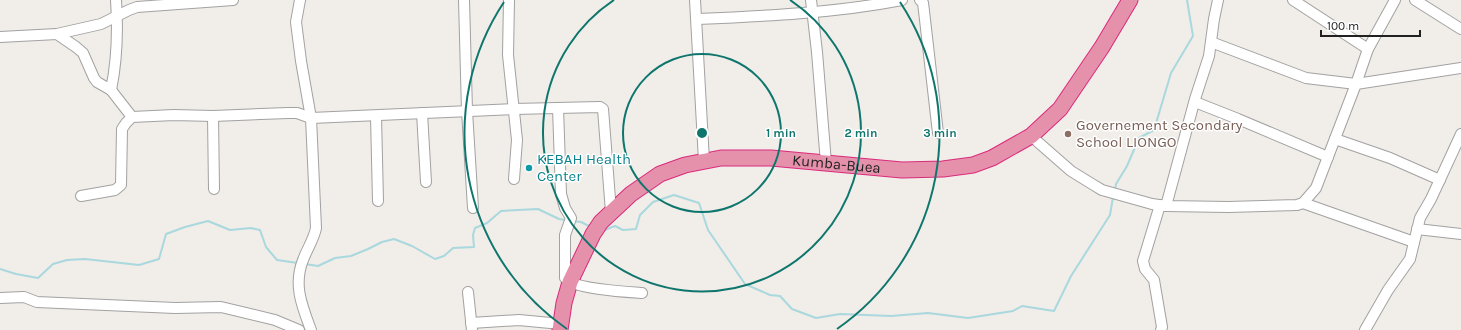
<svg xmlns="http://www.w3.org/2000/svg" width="1461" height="330" font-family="Karla,sans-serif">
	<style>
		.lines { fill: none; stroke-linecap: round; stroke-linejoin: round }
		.stream { stroke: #a9d8de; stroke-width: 2 }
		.minor-casing { stroke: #a2a2a2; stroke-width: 12 }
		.highway-casing { stroke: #d92a7b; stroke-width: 17 }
		.minor { stroke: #fff; stroke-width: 10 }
		.highway { stroke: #e691ab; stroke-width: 15 }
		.ring { fill: none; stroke: #0f766e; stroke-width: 2 }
		.education-dot { fill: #8d6e63; stroke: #fff; stroke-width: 1.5 }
		.culture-dot { fill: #0f9aa8; stroke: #fff; stroke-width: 1.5 }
		.labels { text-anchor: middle; stroke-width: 3; stroke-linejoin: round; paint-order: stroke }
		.education-label { font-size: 15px; fill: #785e54; stroke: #fff; text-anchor: start }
		.culture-label { font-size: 15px; fill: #0d838f; stroke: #fff; text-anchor: start }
		.street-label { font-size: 15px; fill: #212121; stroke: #fff }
		.centre { fill: #0f766e; stroke: #fff; stroke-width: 2 }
		.ring-label { font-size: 12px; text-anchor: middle; font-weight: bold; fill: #0f766e; stroke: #fff; stroke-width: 3; stroke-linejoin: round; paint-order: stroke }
	</style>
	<rect width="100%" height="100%" fill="#f1ede8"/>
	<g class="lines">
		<!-- stream -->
		<g class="stream">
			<path d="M1115 190 1116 184 1127 166 1139 138 1154 130 1171 73 1193 36 1187 0"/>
			<path d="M572 221 581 222 591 227"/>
			<path d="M602 231 615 226 623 230 636 229 640 215 653 202 674 195 699 203 708 230 745 284 770 295 780 296 792 309 816 318 840 314 891 316 928 313 968 318 1013 311 1022 306 1054 311 1071 276 1110 215 1113 197"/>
			<path d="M305 264 318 266 335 258 351 256 368 249 382 242 394 239 412 246 435 259 444 256 453 248 474 247 473 235 475 228 487 223 501 211 538 209 559 219 566 220"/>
			<path d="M0 269 16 274 38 278 53 264 67 260 85 259 139 265 159 259 166 234 185 227 208 221 230 230 251 228 260 230 266 247 277 260 298 263"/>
		</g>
		<defs>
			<g id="minor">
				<path d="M300 0 296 22 301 61 311 118 316 228C314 239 307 249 303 260 293 285 302 306 311 330"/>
				<path d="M464 0 467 111 473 208"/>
				<path d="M509 0 508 55 517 140 514 179"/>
				<path d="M695 0 704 161"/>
				<path d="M811 0 817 52 826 163"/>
				<path d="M920 0 923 3 924 11 938 133"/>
				<path d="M1293 0 1368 49"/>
				<path d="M1415 0 1461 29"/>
				<path d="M697 19C766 16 834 13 902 0"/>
				<path d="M57 34 76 47 83 53 94 78 97 82 111 90 132 117"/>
				<path d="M0 37 57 34 101 24 129 10 137 7 233 0"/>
				<path d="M1211 42 1306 78 1356 84 1461 68"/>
				<path d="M111 90C117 61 118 30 116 0"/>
				<path d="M1195 102 1238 119 1328 157"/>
				<path d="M558 108 561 194 565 208 571 218 565 235V278C573 289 628 292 642 293"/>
				<path d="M422 113 426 182"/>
				<path d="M213 116 214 189"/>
				<path d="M376 116 378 201"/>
				<path d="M1031 136 1071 171 1092 184 1102 190 1152 204 1166 206 1228 207 1297 205 1303 203 1316 188 1356 84 1368 49 1395 0"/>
				<path d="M1335 139 1390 158 1440 180"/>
				<path d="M81 196 115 190 121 185 122 129 126 123 132 117 174 115 213 116 288 113H297L311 118 514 109 600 107 603 109 611 212"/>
				<path d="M1303 203 1414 242"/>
				<path d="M1160 205 1143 261 1145 269 1154 280 1162 327 1161 330"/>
				<path d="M1166 206 1195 99 1209 56 1214 19 1218 0"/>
				<path d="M1417 229 1461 234"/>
				<path d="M468 292 472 330"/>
				<path d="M0 298 24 297 37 302 175 308 221 307 275 320 299 330"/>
				<path d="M471 323 519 320 561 324"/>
				<path d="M1365 330 1388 290 1410 259 1420 218 1431 199 1461 134"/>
			</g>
			<g id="highway">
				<path id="s1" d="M560 330 564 303 570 282 593 234 601 222 631 194 660 174 685 165 721 158H771L902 170 943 169 973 165 992 158 1031 136 1060 109 1102 47 1130 0"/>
			</g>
		</defs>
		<!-- minor casing -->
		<use href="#minor" class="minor-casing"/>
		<!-- highway casing -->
		<use href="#highway" class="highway-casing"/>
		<!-- minor -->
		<use href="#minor" class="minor"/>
		<!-- highway -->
		<use href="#highway" class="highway"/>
	</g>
	<!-- distance rings -->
	<g class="ring">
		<circle cx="702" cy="133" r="79"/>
		<path d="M790 0A159 159 0 1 1 614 0"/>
		<path d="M567 329A238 238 0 0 1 504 2M900 2A238 238 0 0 1 837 329"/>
	</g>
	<!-- markers -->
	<circle class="education-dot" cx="1068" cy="134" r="4"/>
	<circle class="culture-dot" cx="529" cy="168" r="4"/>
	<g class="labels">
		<!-- education labels -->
		<g class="education-label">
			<text x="1076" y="130">Governement Secondary<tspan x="1076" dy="17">School LIONGO</tspan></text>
		</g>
		<!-- culture labels -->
		<g class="culture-label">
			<text x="537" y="164">KEBAH Health<tspan x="537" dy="17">Center</tspan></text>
		</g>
		<!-- street labels -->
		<g class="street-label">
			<text dy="5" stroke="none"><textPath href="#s1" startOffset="372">Kumba-Buea</textPath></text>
		</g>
	</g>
	<circle cx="702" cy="133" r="6" class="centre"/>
	<g class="ring-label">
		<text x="781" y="137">1 min</text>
		<text x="861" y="137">2 min</text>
		<text x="940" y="137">3 min</text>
	</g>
	<!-- scale -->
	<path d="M1321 30v6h99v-6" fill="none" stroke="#212121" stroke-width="2"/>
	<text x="1327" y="30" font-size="12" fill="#212121" stroke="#ffffff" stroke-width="3" paint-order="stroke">100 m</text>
</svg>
